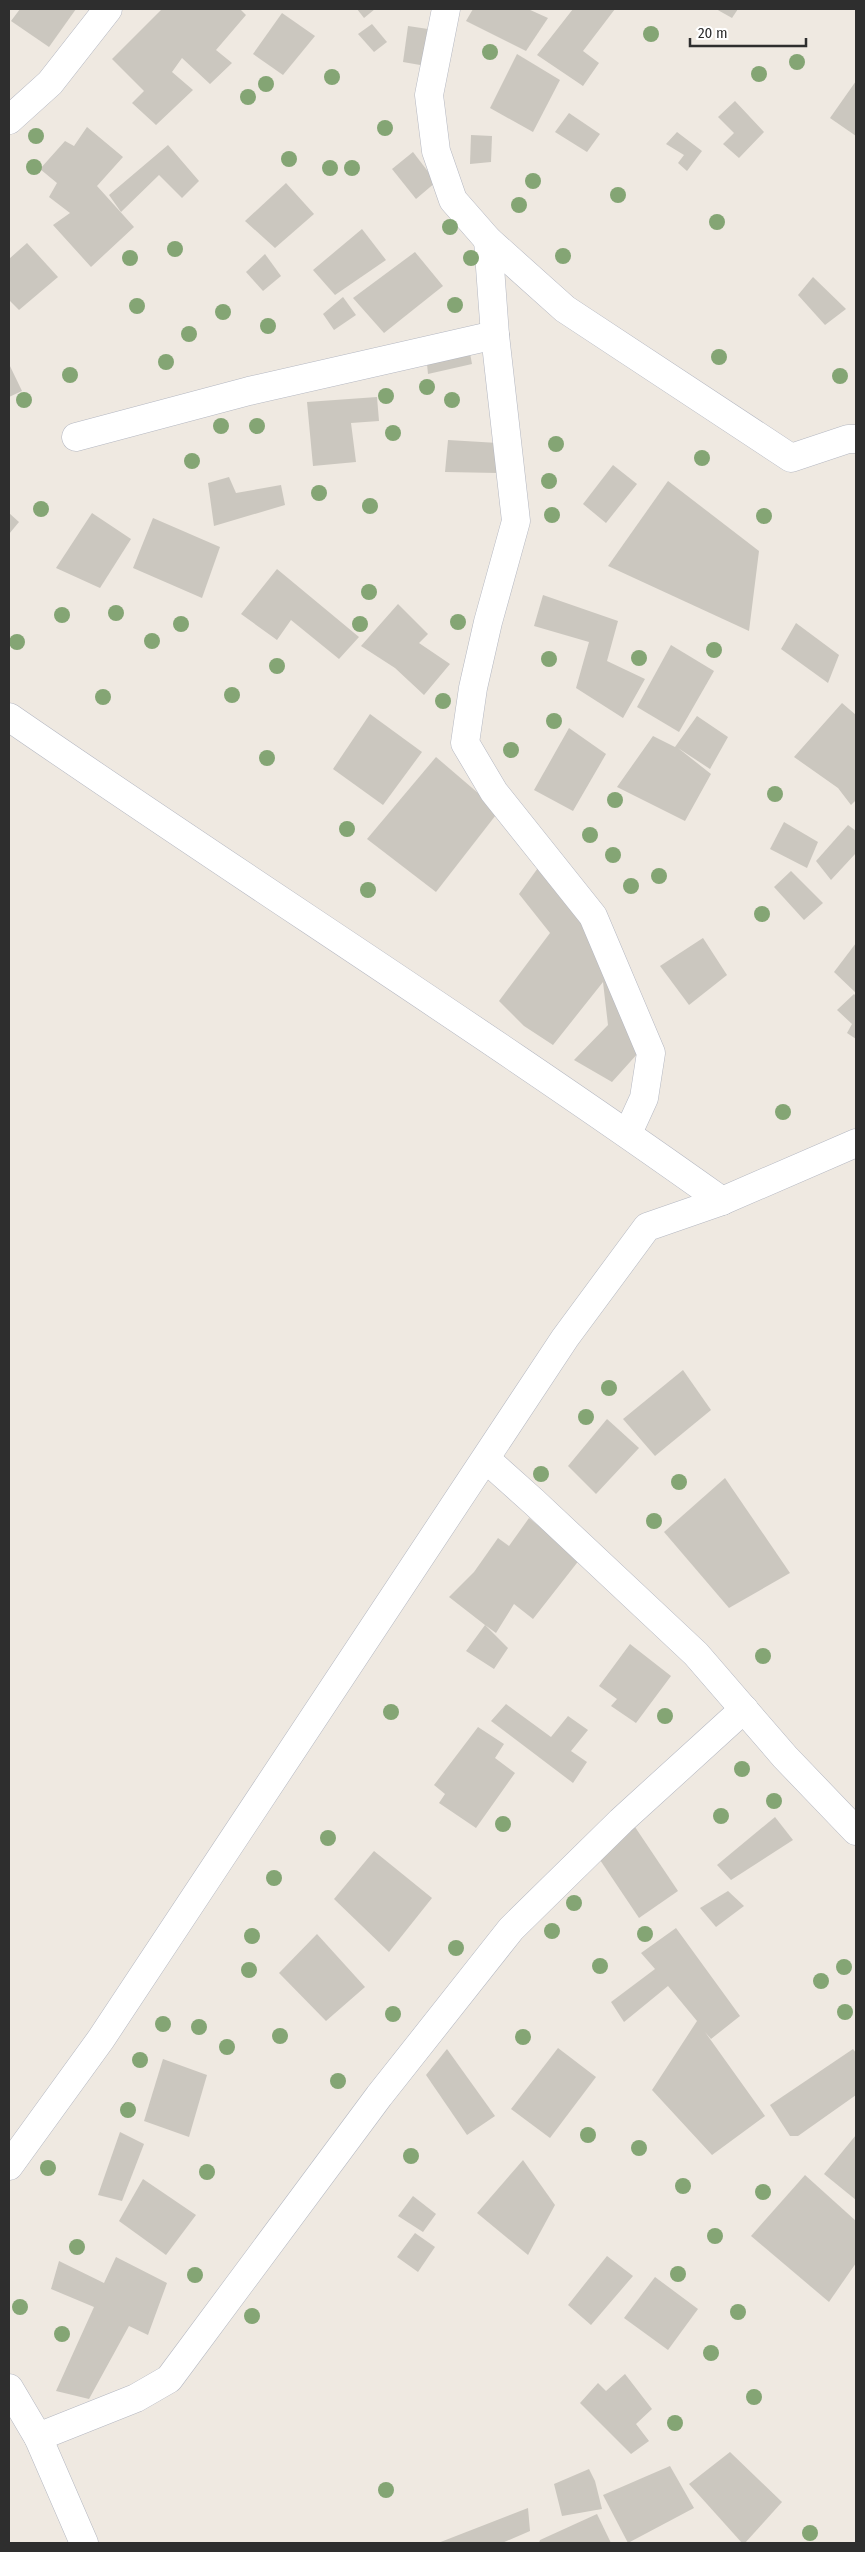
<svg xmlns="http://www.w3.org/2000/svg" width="865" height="2552" font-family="'Fira Sans Condensed',sans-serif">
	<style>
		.building { fill: #cbc7bf }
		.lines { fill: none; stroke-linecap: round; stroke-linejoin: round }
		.street-casing { stroke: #b4b7c1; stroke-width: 29 }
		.street { stroke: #fff; stroke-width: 28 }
		.tree { fill: #84a574 }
	</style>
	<rect width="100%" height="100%" fill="#efe9e1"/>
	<!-- building -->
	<g class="building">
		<path d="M20 9H76L49 47 11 21Z"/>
		<path d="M162 9H240L246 15 216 50 232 63 210 84 182 58 172 72 193 90 156 125 132 103 144 91 112 59Z"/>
		<path d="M357 9H375L364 18Z"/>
		<path d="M473 9H528L548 18 526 51 466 21Z"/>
		<path d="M573 9H615L583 51 599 63 583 86 537 55Z"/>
		<path d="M716 9H738L732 18Z"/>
		<path d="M282 13 315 36 283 75 253 54Z"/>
		<path d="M372 24 387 42 374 52 358 34Z"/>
		<path d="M408 26 428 29 426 66 403 62Z"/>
		<path d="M517 54 560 80 533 132 490 108Z"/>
		<path d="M856 81V136L830 118Z"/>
		<path d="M735 101 764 132 739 158 723 144 734 133 718 117Z"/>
		<path d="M569 113 600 134 587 152 555 132Z"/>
		<path d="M87 127 123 157 97 186 134 227 91 267 53 225 70 213 49 197 57 183 40 169 65 141 74 146Z"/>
		<path d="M677 132 702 151 687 171 678 163 684 155 666 144Z"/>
		<path d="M471 135 492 136 491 162 470 164Z"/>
		<path d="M168 145 199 181 182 198 159 175 121 212 109 195Z"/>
		<path d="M413 152 436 182 416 199 392 169Z"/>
		<path d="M286 183 314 214 275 248 245 221Z"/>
		<path d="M362 229 386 260 335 295 313 270Z"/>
		<path d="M27 243 58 277 19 310 9 300V259Z"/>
		<path d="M415 252 443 286 384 333 353 298Z"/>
		<path d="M265 254 281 276 263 291 246 272Z"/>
		<path d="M813 277 846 309 825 325 798 295Z"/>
		<path d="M343 297 356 315 334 330 323 314Z"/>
		<path d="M468 343 472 364 428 374 426 354Z"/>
		<path d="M9 364 22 391 9 397Z"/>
		<path d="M377 397 379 421 351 423 356 462 313 466 307 402Z"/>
		<path d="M448 440 498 443V473L445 472Z"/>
		<path d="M613 465 637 484 606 523 583 504Z"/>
		<path d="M229 477 236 493 281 485 285 505 214 526 208 483Z"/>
		<path d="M668 481 759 551 749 631 608 566Z"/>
		<path d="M9 513 19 522 9 534Z"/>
		<path d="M92 513 131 539 100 588 56 568Z"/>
		<path d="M153 518 220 547 202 598 133 568Z"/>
		<path d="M277 569 359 637 339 659 291 620 277 640 241 614Z"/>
		<path d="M543 595 618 621 607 661 645 679 623 718 576 688 589 642 534 626Z"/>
		<path d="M398 604 428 634 419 643 450 664 424 695 395 668 361 646Z"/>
		<path d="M796 623 839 655 828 683 781 649Z"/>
		<path d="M671 645 714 671 679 732 637 707Z"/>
		<path d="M842 703 856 715V800L851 805 838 788 794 757Z"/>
		<path d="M370 714 422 752 383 805 333 769Z"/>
		<path d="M697 716 728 737 710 769 678 748 711 774 685 821 617 787 653 736 675 747Z"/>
		<path d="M569 728 606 754 573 811 534 790Z"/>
		<path d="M436 757 499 811 436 892 367 839Z"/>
		<path d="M784 822 818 842 807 868 770 849Z"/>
		<path d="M848 825 856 831V853L831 880 816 861Z"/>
		<path d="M543 861 598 938 639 1052 612 1082 574 1060 608 1025 603 982 553 1045 524 1026 499 1001 550 933 519 894Z"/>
		<path d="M791 871 823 903 804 920 774 887Z"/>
		<path d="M703 938 727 975 689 1005 660 966Z"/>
		<path d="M856 943V993L834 972Z"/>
		<path d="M854 994 856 996V1039L847 1033 852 1024 837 1010Z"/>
		<path d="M683 1370 711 1410 655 1456 623 1419Z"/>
		<path d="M607 1419 639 1448 596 1494 568 1466Z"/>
		<path d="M725 1478 790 1573 729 1608 664 1532Z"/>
		<path d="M529 1518 580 1559 533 1619 514 1604 496 1633 485 1625 508 1648 494 1669 466 1651 485 1625 449 1597 474 1572 498 1538 509 1546Z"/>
		<path d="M630 1644 671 1676 636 1723 611 1706 617 1699 599 1686Z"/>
		<path d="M506 1704 551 1737 568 1716 588 1730 571 1751 587 1762 573 1783 491 1721Z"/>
		<path d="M478 1727 504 1744 495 1758 515 1773 476 1828 439 1803 445 1794 434 1785Z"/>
		<path d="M775 1817 793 1840 731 1880 717 1865Z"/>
		<path d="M635 1827 678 1891 639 1918 596 1854Z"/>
		<path d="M374 1851 432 1898 389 1952 334 1899Z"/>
		<path d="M728 1891 744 1906 716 1927 700 1908Z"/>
		<path d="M676 1928 740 2016 711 2039 705 2032 765 2116 712 2155 652 2090 697 2021 668 1986 624 2022 611 2002 655 1969 641 1953Z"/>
		<path d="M317 1934 365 1987 326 2021 279 1973Z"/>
		<path d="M558 2048 596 2077 550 2138 511 2109Z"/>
		<path d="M447 2049 495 2116 467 2135 426 2075Z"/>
		<path d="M853 2049 856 2053V2095L798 2136H790L770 2105Z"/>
		<path d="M163 2059 207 2075 189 2137 144 2121Z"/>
		<path d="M120 2132 144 2144 122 2201 98 2195Z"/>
		<path d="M856 2135V2200L824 2174Z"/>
		<path d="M523 2160 555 2205 528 2255 477 2213Z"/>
		<path d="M805 2175 856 2221V2263L829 2302 751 2236Z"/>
		<path d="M143 2179 196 2215 166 2255 119 2221Z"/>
		<path d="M413 2196 436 2214 423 2232 398 2216Z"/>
		<path d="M415 2233 435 2247 418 2272 397 2257Z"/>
		<path d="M607 2256 633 2276 591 2325 568 2305Z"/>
		<path d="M116 2257 167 2283 148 2335 129 2326 89 2399 56 2391 94 2307 51 2289 59 2261 104 2283Z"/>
		<path d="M655 2277 698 2309 668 2350 624 2318Z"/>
		<path d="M625 2374 652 2409 636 2424 649 2441 631 2454 580 2403 598 2383 606 2391Z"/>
		<path d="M730 2452 782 2502 745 2543H742L689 2484Z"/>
		<path d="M670 2466 694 2508 628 2543 603 2495Z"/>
		<path d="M589 2469 595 2481 602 2509 562 2516 554 2484Z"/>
		<path d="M528 2508 530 2531 502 2543H438Z"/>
		<path d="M597 2514 611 2543H539L540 2540Z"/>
	</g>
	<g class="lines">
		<defs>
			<g id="street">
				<path d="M446 9 429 95 436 151 453 200 488 240 565 309 791 458 848 439H856"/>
				<path d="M9 120 50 83 108 9"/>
				<path d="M488 240 495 335 516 521 488 622 473 688 465 743 494 792 593 916 651 1053 644 1098 628 1133"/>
				<path d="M76 437 249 391 495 335"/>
				<path d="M9 717C245 880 488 1034 722 1201"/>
				<path d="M486 1459 534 1502 696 1654 785 1757 856 1831"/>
				<path d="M9 2166 101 2039 565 1338 647 1227 722 1201 856 1143"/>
				<path d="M9 2388 38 2437 84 2543"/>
				<path d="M38 2437 136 2398 169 2379 379 2096 511 1929 621 1821 744 1709"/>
			</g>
		</defs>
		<!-- street casing -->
		<use href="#street" class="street-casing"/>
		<!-- street -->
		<use href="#street" class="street"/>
	</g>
	<!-- trees -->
	<g class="tree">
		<circle cx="651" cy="34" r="8"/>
		<circle cx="490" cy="52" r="8"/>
		<circle cx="797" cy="62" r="8"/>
		<circle cx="759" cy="74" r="8"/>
		<circle cx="332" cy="77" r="8"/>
		<circle cx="266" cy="84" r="8"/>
		<circle cx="248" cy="97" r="8"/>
		<circle cx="385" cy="128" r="8"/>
		<circle cx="36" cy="136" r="8"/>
		<circle cx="289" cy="159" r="8"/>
		<circle cx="34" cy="167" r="8"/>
		<circle cx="330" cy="168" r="8"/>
		<circle cx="352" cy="168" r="8"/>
		<circle cx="533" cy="181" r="8"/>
		<circle cx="618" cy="195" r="8"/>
		<circle cx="519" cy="205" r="8"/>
		<circle cx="717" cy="222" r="8"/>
		<circle cx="450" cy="227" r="8"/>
		<circle cx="175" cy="249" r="8"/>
		<circle cx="563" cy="256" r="8"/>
		<circle cx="130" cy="258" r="8"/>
		<circle cx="471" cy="258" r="8"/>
		<circle cx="455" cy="305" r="8"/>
		<circle cx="137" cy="306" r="8"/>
		<circle cx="223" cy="312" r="8"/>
		<circle cx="268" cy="326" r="8"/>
		<circle cx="189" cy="334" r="8"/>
		<circle cx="719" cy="357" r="8"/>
		<circle cx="166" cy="362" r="8"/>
		<circle cx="70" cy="375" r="8"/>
		<circle cx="840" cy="376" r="8"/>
		<circle cx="427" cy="387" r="8"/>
		<circle cx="386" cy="396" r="8"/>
		<circle cx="24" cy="400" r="8"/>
		<circle cx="452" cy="400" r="8"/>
		<circle cx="221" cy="426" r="8"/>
		<circle cx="257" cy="426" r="8"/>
		<circle cx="393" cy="433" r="8"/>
		<circle cx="556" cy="444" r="8"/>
		<circle cx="702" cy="458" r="8"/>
		<circle cx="192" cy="461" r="8"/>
		<circle cx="549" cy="481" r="8"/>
		<circle cx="319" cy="493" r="8"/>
		<circle cx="370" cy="506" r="8"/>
		<circle cx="41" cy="509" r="8"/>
		<circle cx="552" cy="515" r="8"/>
		<circle cx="764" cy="516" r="8"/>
		<circle cx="369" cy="592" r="8"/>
		<circle cx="116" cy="613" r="8"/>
		<circle cx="62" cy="615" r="8"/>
		<circle cx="458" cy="622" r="8"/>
		<circle cx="181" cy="624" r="8"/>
		<circle cx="360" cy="624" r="8"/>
		<circle cx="152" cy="641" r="8"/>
		<circle cx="17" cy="642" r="8"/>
		<circle cx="714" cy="650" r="8"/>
		<circle cx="639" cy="658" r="8"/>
		<circle cx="549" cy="659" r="8"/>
		<circle cx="277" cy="666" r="8"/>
		<circle cx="232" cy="695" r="8"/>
		<circle cx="103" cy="697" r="8"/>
		<circle cx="443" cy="701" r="8"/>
		<circle cx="554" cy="721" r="8"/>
		<circle cx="511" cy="750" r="8"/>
		<circle cx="267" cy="758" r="8"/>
		<circle cx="775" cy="794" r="8"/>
		<circle cx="615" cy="800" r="8"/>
		<circle cx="347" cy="829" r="8"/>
		<circle cx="590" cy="835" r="8"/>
		<circle cx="613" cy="855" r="8"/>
		<circle cx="659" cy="876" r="8"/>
		<circle cx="631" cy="886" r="8"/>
		<circle cx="368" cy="890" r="8"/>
		<circle cx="762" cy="914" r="8"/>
		<circle cx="783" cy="1112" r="8"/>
		<circle cx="609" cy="1388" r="8"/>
		<circle cx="586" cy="1417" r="8"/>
		<circle cx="541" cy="1474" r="8"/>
		<circle cx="679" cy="1482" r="8"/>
		<circle cx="654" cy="1521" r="8"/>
		<circle cx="763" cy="1656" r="8"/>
		<circle cx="391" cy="1712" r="8"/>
		<circle cx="665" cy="1716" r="8"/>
		<circle cx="742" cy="1769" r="8"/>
		<circle cx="774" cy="1801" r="8"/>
		<circle cx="721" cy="1816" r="8"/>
		<circle cx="503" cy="1824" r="8"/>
		<circle cx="328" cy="1838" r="8"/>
		<circle cx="274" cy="1878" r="8"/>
		<circle cx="574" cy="1903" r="8"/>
		<circle cx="552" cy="1931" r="8"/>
		<circle cx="645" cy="1934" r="8"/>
		<circle cx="252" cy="1936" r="8"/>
		<circle cx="456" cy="1948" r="8"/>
		<circle cx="600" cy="1966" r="8"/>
		<circle cx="844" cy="1967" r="8"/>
		<circle cx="249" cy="1970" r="8"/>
		<circle cx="821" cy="1981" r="8"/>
		<circle cx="845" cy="2012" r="8"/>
		<circle cx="393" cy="2014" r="8"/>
		<circle cx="163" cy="2024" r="8"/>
		<circle cx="199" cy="2027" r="8"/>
		<circle cx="280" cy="2036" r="8"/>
		<circle cx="523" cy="2037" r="8"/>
		<circle cx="227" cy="2047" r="8"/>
		<circle cx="140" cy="2060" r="8"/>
		<circle cx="338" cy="2081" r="8"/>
		<circle cx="128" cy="2110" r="8"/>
		<circle cx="588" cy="2135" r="8"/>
		<circle cx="639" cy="2148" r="8"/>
		<circle cx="411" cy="2156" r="8"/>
		<circle cx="48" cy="2168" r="8"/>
		<circle cx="207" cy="2172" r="8"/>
		<circle cx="683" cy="2186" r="8"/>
		<circle cx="763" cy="2192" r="8"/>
		<circle cx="715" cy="2236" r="8"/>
		<circle cx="77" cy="2247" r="8"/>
		<circle cx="678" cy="2274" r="8"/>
		<circle cx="195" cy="2275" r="8"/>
		<circle cx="20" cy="2307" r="8"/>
		<circle cx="738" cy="2312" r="8"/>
		<circle cx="252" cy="2316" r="8"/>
		<circle cx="62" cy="2334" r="8"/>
		<circle cx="711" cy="2353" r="8"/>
		<circle cx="754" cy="2397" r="8"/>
		<circle cx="675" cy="2423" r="8"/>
		<circle cx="386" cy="2490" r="8"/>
		<circle cx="810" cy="2533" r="8"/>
	</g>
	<!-- border -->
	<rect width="865" height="2552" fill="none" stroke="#2e2e2e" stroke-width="20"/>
	<!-- scale -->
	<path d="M690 38v8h116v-8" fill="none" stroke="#2e2e2e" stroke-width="2.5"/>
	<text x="698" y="38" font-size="15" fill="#2e2e2e" stroke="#ffffff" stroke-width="4" paint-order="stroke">20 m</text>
</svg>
